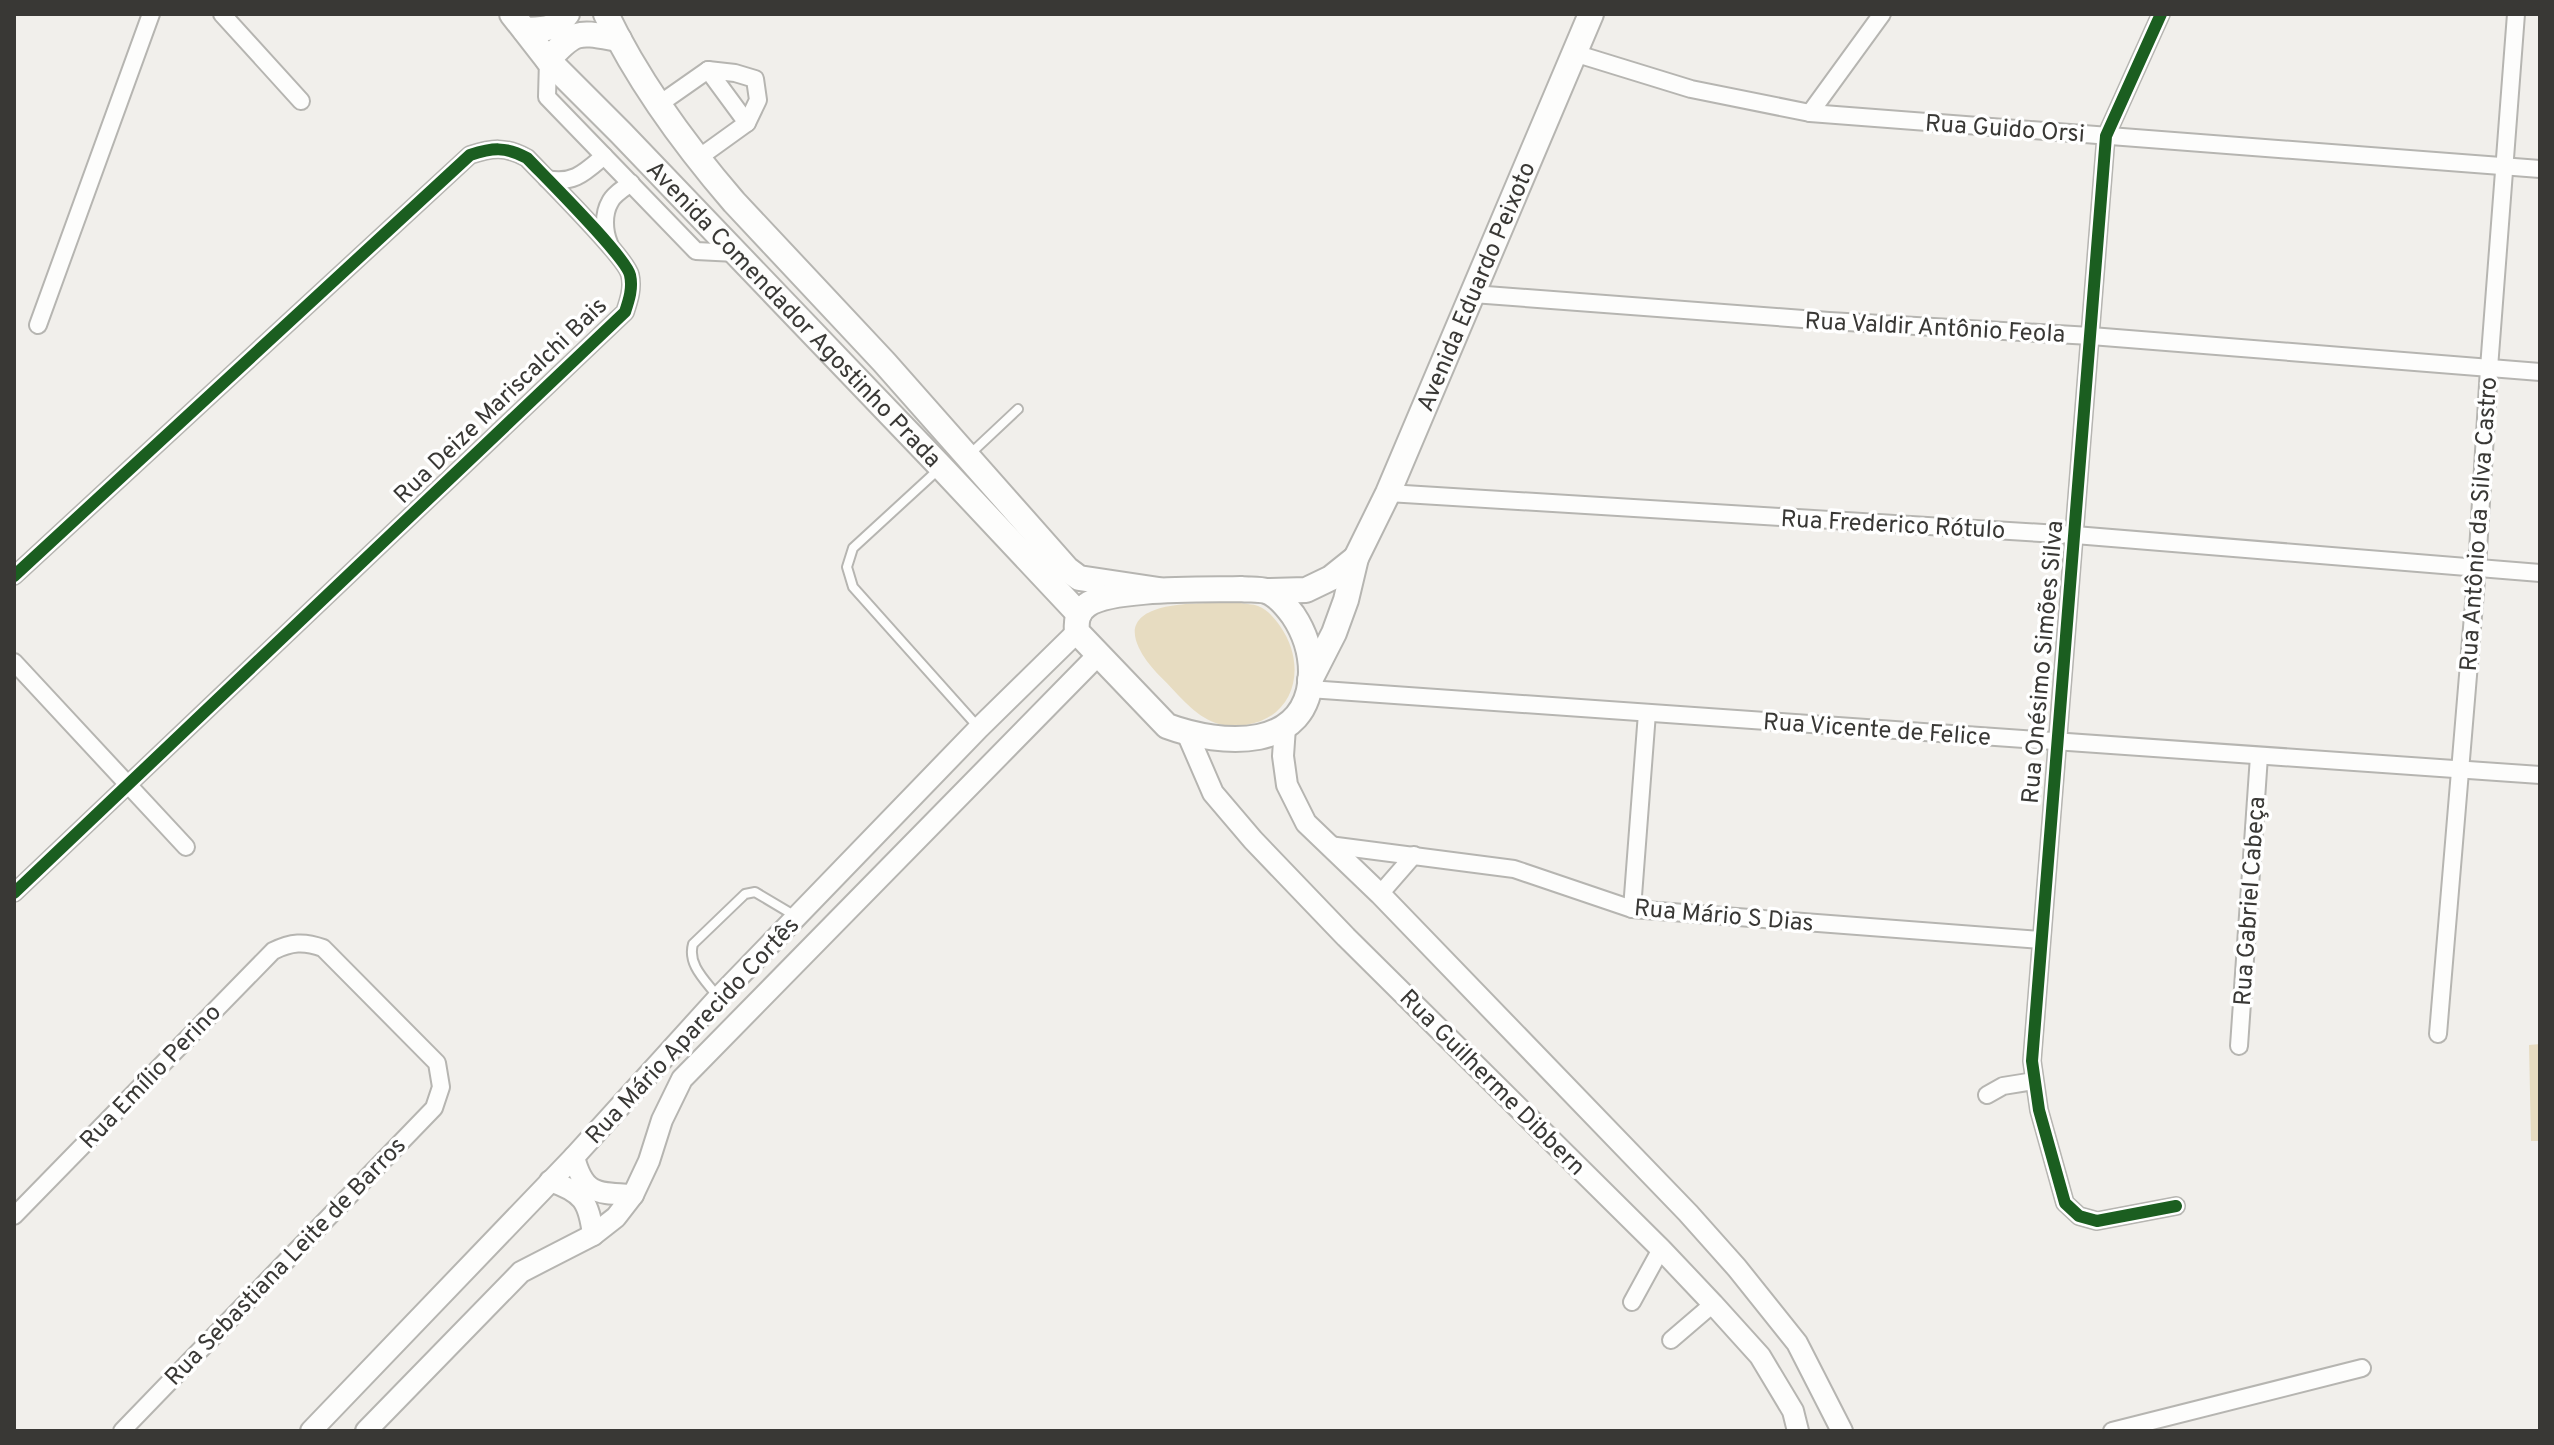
<svg xmlns="http://www.w3.org/2000/svg" width="2554" height="1445" font-family="Overpass,sans-serif">
	<style>
		.green { fill: #e7dcc1 }
		.lines { fill: none; stroke-linecap: round; stroke-linejoin: round }
		.service-casing { stroke: #b6b5b1; stroke-width: 12 }
		.minor-casing { stroke: #b6b5b1; stroke-width: 20 }
		.tertiary-casing { stroke: #b6b5b1; stroke-width: 24 }
		.secondary-casing { stroke: #b6b5b1; stroke-width: 28 }
		.service { stroke: #fdfdfc; stroke-width: 8 }
		.minor { stroke: #fdfdfc; stroke-width: 16 }
		.tertiary { stroke: #fdfdfc; stroke-width: 20 }
		.secondary { stroke: #fdfdfc; stroke-width: 24 }
		.cycleway-casing { stroke: #fff; stroke-width: 17 }
		.cycleway { stroke: #1b5e20; stroke-width: 12 }
		.labels { text-anchor: middle; stroke-width: 7; stroke-linejoin: round; paint-order: stroke }
		.street-label { font-size: 24px; fill: #393835; stroke: #fff }
	</style>
	<rect width="100%" height="100%" fill="#f1efeb"/>
	<!-- green -->
	<g class="green">
		<path d="M1240 603C1246 604 1253 604 1258 606 1267 609 1275 619 1280 626 1307 664 1297 717 1246 725 1216 730 1198 716 1178 695 1165 680 1147 666 1139 648 1113 595 1214 604 1240 603Z"/>
		<path d="M2540 1044V1141H2531L2529 1045Z"/>
	</g>
	<g class="lines">
		<defs>
			<g id="service">
				<path d="M969 455 1018 409"/>
				<path d="M939 469 853 548 847 567 853 587 979 728"/>
				<path d="M718 997C706 981 687 965 693 944L745 894 755 892 797 917"/>
			</g>
			<g id="minor">
				<path d="M222 14 301 101"/>
				<path d="M2161 14 2106 136 2032 1061 2039 1110 2065 1203 2079 1216 2097 1221 2176 1206"/>
				<path d="M1574 53 1691 89 1810 113 2540 169"/>
				<path d="M548 60 547 97 696 251 736 253"/>
				<path d="M708 70 747 123"/>
				<path d="M658 105 708 70 735 73 755 79 758 100 747 123 697 159"/>
				<path d="M1810 113 1882 14"/>
				<path d="M547 179C574 184 584 173 604 156"/>
				<path d="M609 243C604 231 603 214 610 202 613 195 624 188 631 183"/>
				<path d="M1473 294 1829 321 2091 336 2540 372"/>
				<path d="M38 325 151 14"/>
				<path d="M1388 493 2075 535 2540 573"/>
				<path d="M14 576 470 155C492 148 505 146 527 158 545 177 626 257 630 275 633 288 629 300 625 312L14 893"/>
				<path d="M14 662 186 847"/>
				<path d="M1309 689 2540 775"/>
				<path d="M1329 845 1514 869 1632 909 2040 940"/>
				<path d="M1380 894 1414 855"/>
				<path d="M1632 909 1647 713"/>
				<path d="M2438 1034 2477 568 2489 368 2516 14"/>
				<path d="M2239 1046 2259 756"/>
				<path d="M1987 1095 2003 1086 2034 1081"/>
				<path d="M14 1216 273 951C291 942 304 941 323 948L437 1063 441 1087 434 1108 122 1431"/>
				<path d="M1632 1302 1661 1249"/>
				<path d="M1671 1340 1713 1304"/>
				<path d="M2112 1431 2362 1368"/>
			</g>
			<g id="tertiary">
				<path d="M1285 727 1283 756 1287 785 1306 823 1380 894 1688 1213 1737 1268 1797 1343 1842 1431"/>
				<path d="M1187 733 1213 793 1253 840 1346 937 1661 1249 1713 1304 1760 1356 1793 1411 1798 1431"/>
				<path d="M574 1157C584 1195 597 1193 633 1195"/>
				<path d="M550 1181C583 1192 589 1202 593 1235"/>
				<path d="M311 1431 574 1157 718 998 979 728 1077 632"/>
				<path d="M366 1431 521 1272 593 1235 616 1217 633 1195 649 1161 662 1120 682 1079 1098 655"/>
			</g>
			<g id="secondary">
				<path id="s1" d="M512 14 548 60 621 133 941 467 1079 614"/>
				<path d="M606 14C639 83 684 144 734 202L884 362 1067 569 1079 578 1159 590"/>
				<path d="M525 30C543 29 556 30 567 14"/>
				<path d="M548 60C576 29 578 32 619 39"/>
				<path d="M1241 589C1249 590 1259 589 1266 591 1276 594 1287 607 1293 615 1305 633 1311 650 1311 672 1310 753 1221 746 1167 726L1077 632C1076 621 1077 612 1087 605 1111 587 1209 590 1241 589Z"/>
				<path d="M1268 591 1306 590 1331 578 1356 558"/>
				<path id="s2" d="M1310 680 1334 633 1346 600 1356 558 1388 493 1591 14"/>
			</g>
		</defs>
		<!-- service casing -->
		<use href="#service" class="service-casing"/>
		<!-- minor casing -->
		<use href="#minor" class="minor-casing"/>
		<!-- tertiary casing -->
		<use href="#tertiary" class="tertiary-casing"/>
		<!-- secondary casing -->
		<use href="#secondary" class="secondary-casing"/>
		<!-- service -->
		<use href="#service" class="service"/>
		<!-- minor -->
		<use href="#minor" class="minor"/>
		<!-- tertiary -->
		<use href="#tertiary" class="tertiary"/>
		<!-- secondary -->
		<use href="#secondary" class="secondary"/>
		<defs>
			<g id="cycleway">
				<path d="M2161 14 2106 136 2032 1061 2039 1110 2065 1203 2079 1216 2097 1221 2176 1206"/>
				<path d="M14 576 470 155C492 148 505 146 527 158 545 177 626 257 630 275 633 288 629 300 625 312L14 893"/>
			</g>
		</defs>
		<!-- cycleway casing -->
		<use href="#cycleway" class="cycleway-casing"/>
		<!-- cycleway -->
		<use href="#cycleway" class="cycleway"/>
	</g>
	<g class="labels">
		<!-- street labels -->
		<g class="street-label">
			<text transform="translate(2005 128) rotate(4)" y="8">Rua Guido Orsi</text>
			<text dy="8" stroke="none"><textPath href="#s2" startOffset="428">Avenida Eduardo Peixoto</textPath></text>
			<text dy="8" stroke="none"><textPath href="#s1" startOffset="412">Avenida Comendador Agostinho Prada</textPath></text>
			<text transform="translate(1935 327) rotate(3)" y="8">Rua Valdir Antônio Feola</text>
			<text transform="translate(500 400) rotate(-44)" y="8">Rua Deize Mariscalchi Bais</text>
			<text transform="translate(1893 524) rotate(3)" y="8">Rua Frederico Rótulo</text>
			<text transform="translate(2478 524) rotate(-86)" y="8">Rua Antônio da Silva Castro</text>
			<text transform="translate(2042 662) rotate(-85)" y="8">Rua Onésimo Simões Silva</text>
			<text transform="translate(1877 729) rotate(4)" y="8">Rua Vicente de Felice</text>
			<text transform="translate(2249 901) rotate(-86)" y="8">Rua Gabriel Cabeça</text>
			<text transform="translate(1724 915) rotate(5)" y="8">Rua Mário S Dias</text>
			<text transform="translate(692 1030) rotate(-47)" y="8">Rua Mário Aparecido Cortês</text>
			<text transform="translate(150 1076) rotate(-46)" y="8">Rua Emílio Perino</text>
			<text transform="translate(1493 1082) rotate(45)" y="8">Rua Guilherme Dibbern</text>
			<text transform="translate(285 1261) rotate(-46)" y="8">Rua Sebastiana Leite de Barros</text>
		</g>
	</g>
	<!-- border -->
	<rect width="2554" height="1445" fill="none" stroke="#393835" stroke-width="32"/>
</svg>
